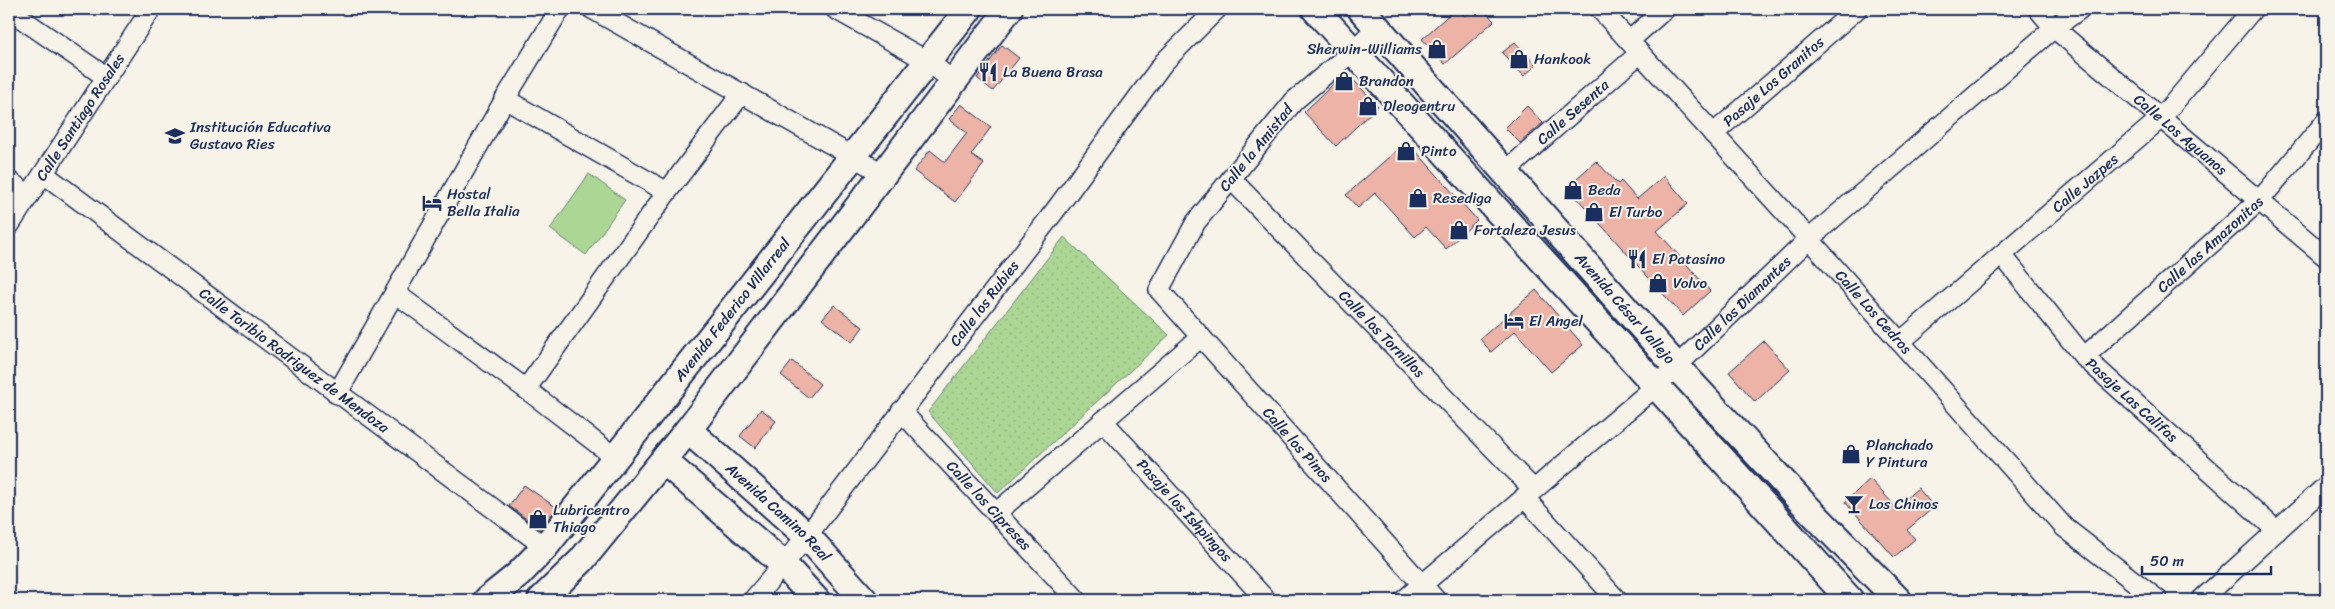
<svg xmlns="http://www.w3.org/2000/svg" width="2335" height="609" font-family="Sriracha,sans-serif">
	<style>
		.grass { fill: url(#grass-dots); stroke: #648279 }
		.pitch { fill: #acd694; stroke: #648279 }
		.building { fill: #ecb3a6; stroke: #1b2f5e }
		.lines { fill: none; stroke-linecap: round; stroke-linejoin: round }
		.street-casing { stroke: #1b2f5e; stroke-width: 22 }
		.secondary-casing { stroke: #1b2f5e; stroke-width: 30 }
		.street { stroke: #f7f3e8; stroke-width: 19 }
		.secondary { stroke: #f7f3e8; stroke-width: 26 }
		.labels { text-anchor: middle; stroke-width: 4; stroke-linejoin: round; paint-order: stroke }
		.poi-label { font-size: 15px; fill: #1b2f5e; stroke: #f7f3e8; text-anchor: start }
		.street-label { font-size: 15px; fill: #1b2f5e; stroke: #f7f3e8 }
	</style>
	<defs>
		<pattern id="grass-dots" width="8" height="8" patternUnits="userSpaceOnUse" patternTransform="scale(1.25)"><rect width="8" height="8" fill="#acd694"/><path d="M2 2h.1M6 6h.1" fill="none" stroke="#93b882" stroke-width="1.8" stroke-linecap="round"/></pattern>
	</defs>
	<rect width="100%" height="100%" fill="#f7f3e8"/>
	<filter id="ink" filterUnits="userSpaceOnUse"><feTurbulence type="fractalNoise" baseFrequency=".02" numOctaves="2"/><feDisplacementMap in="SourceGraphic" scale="10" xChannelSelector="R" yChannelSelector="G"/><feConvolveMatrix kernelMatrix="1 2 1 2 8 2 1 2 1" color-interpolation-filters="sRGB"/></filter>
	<g filter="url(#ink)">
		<!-- grass -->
		<path class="grass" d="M1064 237 1169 335 998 493 928 412Z"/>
		<!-- pitch -->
		<path class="pitch" d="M589 174 625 200 586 255 550 229Z"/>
		<!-- building -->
		<g class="building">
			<path d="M1455 9H1458L1465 16 1474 9H1483L1494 21 1445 64 1422 39Z"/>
			<path d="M1515 42 1536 65 1524 76 1502 53Z"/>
			<path d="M1002 45 1019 58 993 91 977 78Z"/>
			<path d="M1346 72 1378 106 1336 146 1304 112Z"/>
			<path d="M961 104 991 127 971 155 984 164 955 202 914 171 930 150 945 162 967 133 949 119Z"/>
			<path d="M1527 106 1543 123 1520 143 1505 128Z"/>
			<path d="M1407 141 1477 220 1446 249 1426 227 1415 237 1375 193 1358 208 1346 195Z"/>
			<path d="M1596 161 1618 184 1621 181 1637 199 1664 176 1688 204 1657 231 1710 291 1683 316 1567 187Z"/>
			<path d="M1536 290 1583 345 1551 372 1515 331 1491 352 1480 339Z"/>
			<path d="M834 305 863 327 852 342 822 319Z"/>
			<path d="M1764 341 1790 370 1755 402 1729 372Z"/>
			<path d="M792 361 820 384 809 398 781 375Z"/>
			<path d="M761 409 776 421 755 448 740 436Z"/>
			<path d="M1870 479 1896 507 1918 488 1934 507 1907 530 1915 539 1894 557 1845 502Z"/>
			<path d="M524 485 557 508 540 529 509 506Z"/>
		</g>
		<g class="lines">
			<defs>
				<g id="street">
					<path d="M592 9 882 173"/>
					<path d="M835 9 929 62 954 82"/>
					<path id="s1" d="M1600 9 1809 239 2064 527 2158 600"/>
					<path id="s2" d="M2038 9 2054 28 2326 257"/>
					<path d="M9 10 106 77"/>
					<path id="s3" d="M1377 27 1354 50 1294 101 1196 222 1159 290 1436 600"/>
					<path d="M1629 41 1665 9"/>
					<path d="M505 99 667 192"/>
					<path id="s4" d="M1713 134 1857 9"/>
					<path id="s5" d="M1506 171 1640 53"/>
					<path id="s6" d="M44 174 545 547"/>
					<path id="s7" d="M1231 179 1533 489"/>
					<path d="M9 181 29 195"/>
					<path id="s8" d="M9 226 151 9"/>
					<path id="s9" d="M2002 255 2084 357 2277 531"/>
					<path d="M395 293 526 389 616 458"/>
					<path id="s10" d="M1900 342 2161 118 2253 9"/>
					<path id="s11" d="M2084 357 2260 200 2326 121"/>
					<path d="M526 389 667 192 742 93"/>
					<path d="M337 394 505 99 560 9"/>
					<path id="s12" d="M901 411 1077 600"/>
					<path id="s13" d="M1103 421 1266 600"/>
					<path d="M1524 497 1617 600"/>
					<path d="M996 513 1201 337"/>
					<path id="s14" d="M753 600 807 536 1057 208 1164 62 1217 9"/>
					<path id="s15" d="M1404 600 1656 386 1809 239 2054 28 2080 9"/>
					<path d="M2201 600 2326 486"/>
				</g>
				<g id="secondary">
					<path d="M1315 9 1850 600"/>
					<path id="s16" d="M1361 9 1684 375 1799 499 1898 600"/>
					<path id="s17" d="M688 430 807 536 864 600"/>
					<path d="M664 461 783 564 816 600"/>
					<path id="s18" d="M487 600 518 575 545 547 969 9"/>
					<path d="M541 600 581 561 688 430 1009 9"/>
				</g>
			</defs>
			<!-- street casing -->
			<use href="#street" class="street-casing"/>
			<!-- secondary casing -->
			<use href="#secondary" class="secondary-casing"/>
			<!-- street -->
			<use href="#street" class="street"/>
			<!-- secondary -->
			<use href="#secondary" class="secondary"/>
		</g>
	</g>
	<!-- icons -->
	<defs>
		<symbol id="shop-bare" viewBox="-9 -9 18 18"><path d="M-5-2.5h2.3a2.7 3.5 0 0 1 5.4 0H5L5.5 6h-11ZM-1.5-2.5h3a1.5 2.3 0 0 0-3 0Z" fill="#1b2f5e" stroke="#f7f3e8" stroke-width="2.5" paint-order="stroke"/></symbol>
		<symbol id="restaurant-bare" viewBox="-9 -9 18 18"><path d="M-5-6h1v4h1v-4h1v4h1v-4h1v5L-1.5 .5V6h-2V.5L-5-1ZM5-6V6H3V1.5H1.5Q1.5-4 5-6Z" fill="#1b2f5e" stroke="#f7f3e8" stroke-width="2.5" paint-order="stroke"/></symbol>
		<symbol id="school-bare" viewBox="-9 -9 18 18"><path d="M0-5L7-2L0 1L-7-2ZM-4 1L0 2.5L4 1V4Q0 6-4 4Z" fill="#1b2f5e" stroke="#f7f3e8" stroke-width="2.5" paint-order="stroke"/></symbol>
		<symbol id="hotel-bare" viewBox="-9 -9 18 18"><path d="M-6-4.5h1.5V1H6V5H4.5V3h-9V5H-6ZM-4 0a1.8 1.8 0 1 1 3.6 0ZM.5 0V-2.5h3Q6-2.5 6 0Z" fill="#1b2f5e" stroke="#f7f3e8" stroke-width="2.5" paint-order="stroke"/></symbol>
		<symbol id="bar-bare" viewBox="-9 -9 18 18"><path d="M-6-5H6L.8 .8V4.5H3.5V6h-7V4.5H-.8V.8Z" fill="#1b2f5e" stroke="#f7f3e8" stroke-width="2.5" paint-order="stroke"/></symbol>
	</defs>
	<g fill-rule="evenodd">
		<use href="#shop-bare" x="1423" y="35" width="28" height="28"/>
		<use href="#shop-bare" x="1505" y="45" width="28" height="28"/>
		<use href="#restaurant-bare" x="974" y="58" width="28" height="28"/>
		<use href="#shop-bare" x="1330" y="67" width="28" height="28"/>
		<use href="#shop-bare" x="1354" y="92" width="28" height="28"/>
		<use href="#school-bare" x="161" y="122" width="28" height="28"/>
		<use href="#shop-bare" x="1392" y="137" width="28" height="28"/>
		<use href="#shop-bare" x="1559" y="176" width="28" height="28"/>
		<use href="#shop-bare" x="1404" y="184" width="28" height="28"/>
		<use href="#hotel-bare" x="418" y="189" width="28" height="28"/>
		<use href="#shop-bare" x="1580" y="198" width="28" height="28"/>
		<use href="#shop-bare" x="1445" y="216" width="28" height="28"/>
		<use href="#restaurant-bare" x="1623" y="245" width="28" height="28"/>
		<use href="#shop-bare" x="1644" y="269" width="28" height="28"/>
		<use href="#hotel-bare" x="1500" y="307" width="28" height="28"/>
		<use href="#shop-bare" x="1837" y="440" width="28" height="28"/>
		<use href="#bar-bare" x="1840" y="490" width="28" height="28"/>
		<use href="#shop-bare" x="524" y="505" width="28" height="28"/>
	</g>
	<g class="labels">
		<!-- poi labels -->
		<g class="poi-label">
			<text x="1422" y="54" text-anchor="end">Sherwin-Williams</text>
			<text x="1534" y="64">Hankook</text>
			<text x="1003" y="77">La Buena Brasa</text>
			<text x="1359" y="86">Brandon</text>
			<text x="1383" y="111">Dleogentru</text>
			<text x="190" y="132">Institución Educativa<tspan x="190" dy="17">Gustavo Ries</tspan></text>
			<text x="1421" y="156">Pinto</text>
			<text x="1588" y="195">Beda</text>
			<text x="447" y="199">Hostal<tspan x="447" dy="17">Bella Italia</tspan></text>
			<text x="1433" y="203">Resediga</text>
			<text x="1609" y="217">El Turbo</text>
			<text x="1474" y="235">Fortaleza Jesus</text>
			<text x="1652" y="264">El Patasino</text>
			<text x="1673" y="288">Volvo</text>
			<text x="1529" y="326">El Angel</text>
			<text x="1866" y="450">Planchado<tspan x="1866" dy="17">Y Pintura</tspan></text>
			<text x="1869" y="509">Los Chinos</text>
			<text x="553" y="515">Lubricentro<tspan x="553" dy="17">Thiago</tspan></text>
		</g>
		<!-- street labels -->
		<g class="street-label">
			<text dy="5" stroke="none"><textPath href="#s4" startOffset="80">Pasaje Los Granitos</textPath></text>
			<text dy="5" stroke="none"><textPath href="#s5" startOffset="89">Calle Sesenta</textPath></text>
			<text dy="5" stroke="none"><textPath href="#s8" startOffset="130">Calle Santiago Rosales</textPath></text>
			<text dy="5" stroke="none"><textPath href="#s2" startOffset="190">Calle Los Aguanos</textPath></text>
			<text transform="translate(1256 148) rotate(-51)" y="5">Calle la Amistad</text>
			<text dy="5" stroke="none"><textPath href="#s10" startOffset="244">Calle Jazpes</textPath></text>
			<text dy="5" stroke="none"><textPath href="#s11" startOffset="169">Calle las Amazonitas</textPath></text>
			<text dy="5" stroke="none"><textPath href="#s14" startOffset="376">Calle los Rubies</textPath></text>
			<text dy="5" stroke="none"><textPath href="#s15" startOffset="450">Calle los Diamantes</textPath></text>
			<text dy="5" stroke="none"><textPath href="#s16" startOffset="399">Avenida César Vallejo</textPath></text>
			<text dy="5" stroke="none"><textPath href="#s18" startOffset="381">Avenida Federico Villarreal</textPath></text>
			<text dy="5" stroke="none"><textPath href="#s1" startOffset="408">Calle Los Cedros</textPath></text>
			<text dy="5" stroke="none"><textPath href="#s7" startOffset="216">Calle los Tornillos</textPath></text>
			<text dy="5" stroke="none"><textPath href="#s6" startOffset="312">Calle Toribio Rodriguez de Mendoza</textPath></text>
			<text dy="5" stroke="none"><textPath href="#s9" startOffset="195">Pasaje Las Califas</textPath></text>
			<text dy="5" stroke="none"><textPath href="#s3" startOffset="552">Calle los Pinos</textPath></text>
			<text dy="5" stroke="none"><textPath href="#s12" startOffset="129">Calle los Cipreses</textPath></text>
			<text dy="5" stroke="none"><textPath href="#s13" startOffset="121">Pasaje los Ishpingos</textPath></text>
			<text dy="5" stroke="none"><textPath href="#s17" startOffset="122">Avenida Camino Real</textPath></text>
		</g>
	</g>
	<!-- margin -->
	<rect width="2335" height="609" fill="none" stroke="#f7f3e8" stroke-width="30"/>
	<rect x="15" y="15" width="2305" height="579" fill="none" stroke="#1b2f5e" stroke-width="2" filter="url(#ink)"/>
	<!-- scale -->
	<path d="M2142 566v8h129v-8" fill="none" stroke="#1b2f5e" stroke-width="2.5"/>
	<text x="2150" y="566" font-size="15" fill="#1b2f5e" stroke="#f7f3e8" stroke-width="4" paint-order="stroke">50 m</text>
</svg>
